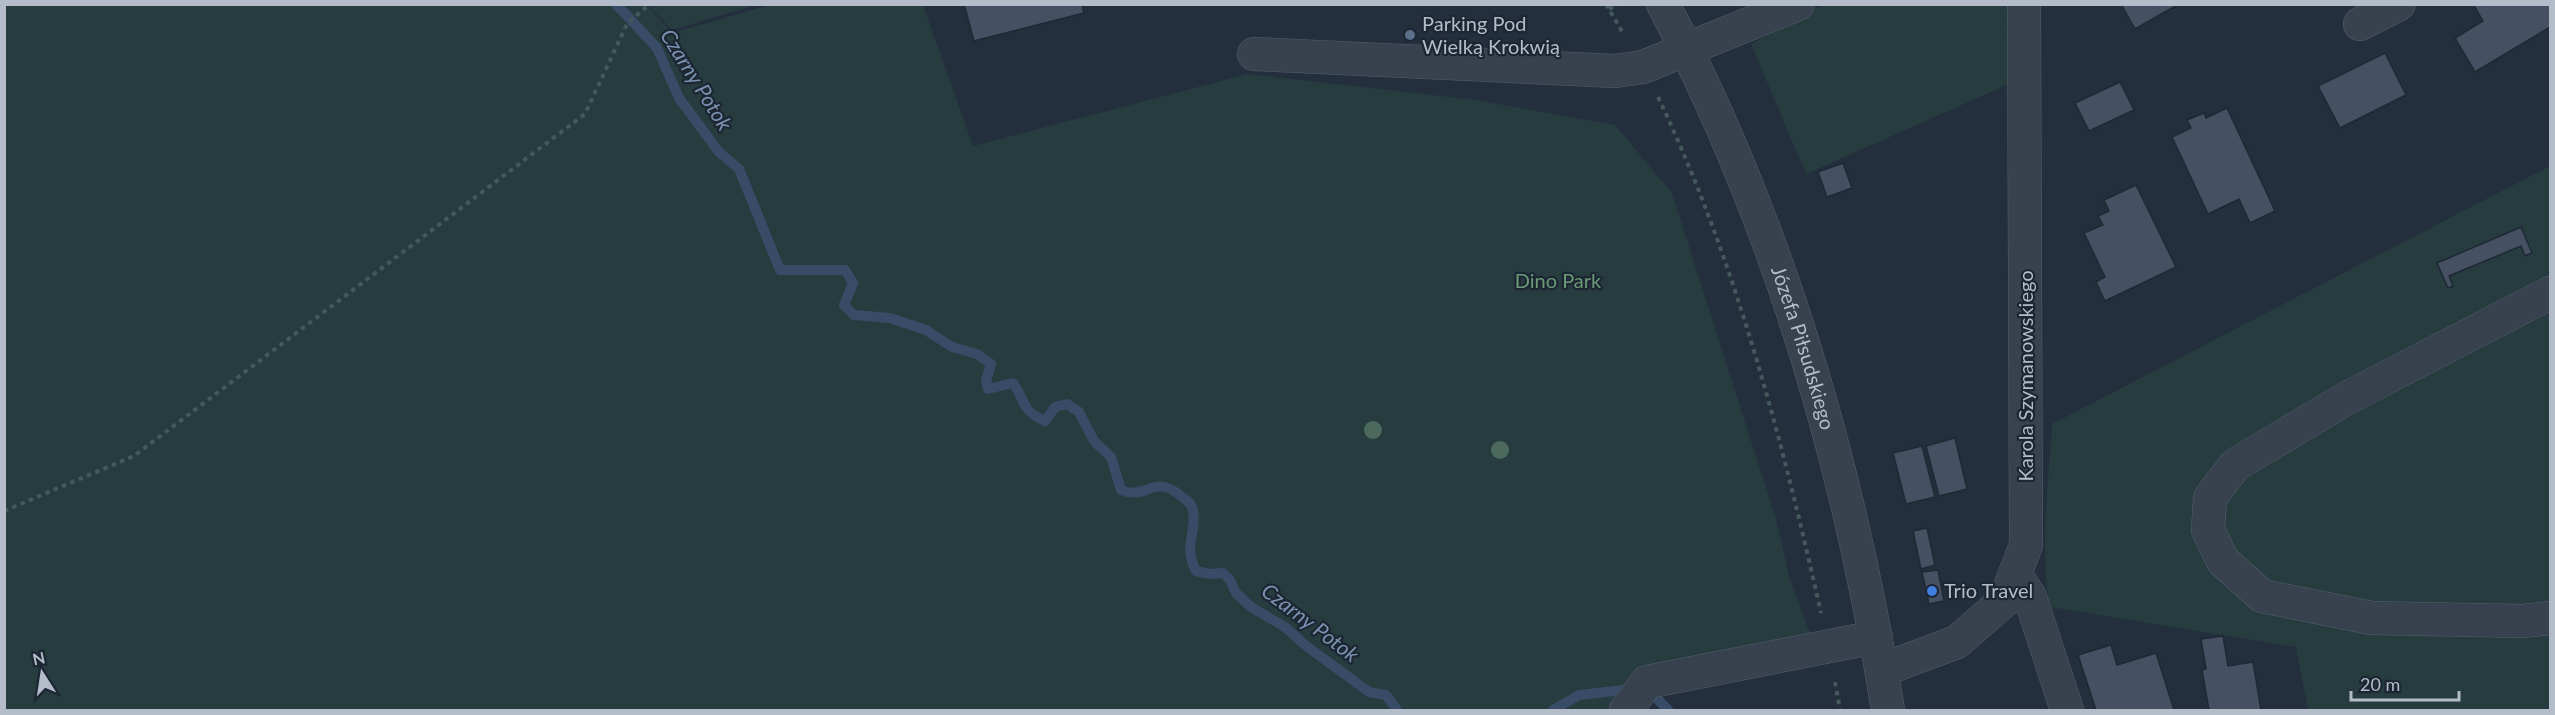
<svg xmlns="http://www.w3.org/2000/svg" width="2555" height="715" font-family="Lato,sans-serif">
	<style>
		.green { fill: #263c3f }
		.lines { fill: none; stroke-linecap: round; stroke-linejoin: round }
		.stream { stroke: #394c67; stroke-width: 10 }
		.building { fill: #455162; stroke: #1f2835; stroke-width: 1.5 }
		.minor-casing { stroke: #565f6c; stroke-width: 34 }
		.path { stroke: #44595c; stroke-width: 4; stroke-dasharray: 4.5 4.5; stroke-linecap: butt }
		.minor { stroke: #38414e; stroke-width: 33 }
		.tree { fill: #4b6a5d }
		.service-dot { fill: #5c6f8a; stroke: #1d2633; stroke-width: 2 }
		.shop-dot { fill: #3f7fe0; stroke: #1d2633; stroke-width: 2 }
		.labels { text-anchor: middle; stroke-width: 4.5; stroke-linejoin: round; paint-order: stroke }
		.poi-label { font-size: 20px; fill: #b4bcc9; stroke: #1d2633; text-anchor: start }
		.park-label { font-size: 20px; fill: #6b9a76; stroke: #1d2633 }
		.street-label { font-size: 20px; fill: #b4bcc9; stroke: #1d2633 }
		.water-label { font-size: 21px; font-style: italic; fill: #7c92b1; stroke: #1d2633 }
	</style>
	<rect width="100%" height="100%" fill="#242f3e"/>
	<!-- green -->
	<g class="green">
		<path d="M646 4 672 33 769 5H923L973 146 1248 74 1476 100 1615 125 1672 193 1776 519 1789 576 1817 654 1638 701 1628 710H5L4 5Z"/>
		<path d="M648 5H756L672 30Z"/>
		<path d="M1821 5H2010L2009 84 1806 174 1751 44Z"/>
		<path d="M2550 166V710H2308L2296 647 2050 607C2039 553 2049 480 2052 424Z"/>
	</g>
	<g class="lines">
		<!-- stream -->
		<g class="stream">
			<path d="M616 4 657 48 679 98 719 152 739 169 780 270H845L853 283 844 305 854 315 890 318 926 330 952 347 977 354 991 364 986 381 988 389 1013 383C1027 402 1020 410 1045 421L1055 407 1067 404 1079 412 1094 441 1111 457 1121 490C1147 501 1154 472 1182 497 1186 500 1190 502 1192 507 1199 529 1182 546 1196 571L1210 574 1223 573 1230 580 1236 593 1251 607 1285 627 1305 645 1369 692 1386 695 1397 710"/>
			<path d="M1648 689 1668 710"/>
			<path d="M1553 710 1579 695 1633 689"/>
		</g>
	</g>
	<!-- building -->
	<g class="building">
		<path d="M964 4H1082L1084 13 974 41Z"/>
		<path d="M2121 4H2179L2135 29Z"/>
		<path d="M2473 4H2550V27L2475 72 2455 38 2483 21Z"/>
		<path d="M2385 53 2406 95 2340 128 2318 86Z"/>
		<path d="M2120 82 2134 110 2089 131 2075 103Z"/>
		<path d="M2227 108 2275 211 2250 223 2239 199 2208 214 2172 137 2191 128 2187 120 2204 113 2206 118Z"/>
		<path d="M1843 163 1852 188 1827 197 1818 172Z"/>
		<path d="M2136 185 2176 267 2105 301 2096 282 2105 277 2084 233 2103 225 2098 216 2109 211 2104 200Z"/>
		<path d="M2521 227 2532 253 2525 256 2521 246 2449 276 2453 286 2448 288 2437 263Z"/>
		<path d="M1955 438 1967 489 1939 496 1926 446Z"/>
		<path d="M1922 446 1935 497 1906 504 1893 453Z"/>
		<path d="M1927 528 1935 565 1921 569 1913 531Z"/>
		<path d="M1938 570 1944 601 1929 604 1922 572Z"/>
		<path d="M2223 636 2228 666 2253 662 2261 710H2209L2202 670 2206 669 2201 639Z"/>
		<path d="M2111 645 2117 665 2156 653 2174 710H2096L2078 655Z"/>
	</g>
	<g class="lines">
		<defs>
			<g id="minor">
				<path id="s1" d="M1663 4C1779 224 1849 466 1888 710"/>
				<path d="M2360 24 2399 4"/>
				<path d="M1254 54 1615 71 1643 67 1798 4"/>
				<path d="M2550 293 2347 398 2235 465 2210 498 2208 530 2223 561 2262 596 2371 618 2523 621 2550 618"/>
				<path d="M2015 574 2030 597 2067 710"/>
				<path d="M1882 670 1957 642 2005 600 2026 545 2024 4"/>
				<path d="M1626 710 1647 682 1876 637"/>
			</g>
		</defs>
		<!-- minor casing -->
		<use href="#minor" class="minor-casing"/>
		<!-- path -->
		<g class="path">
			<path d="M1606 4 1624 35"/>
			<path d="M1609 9 1618 4"/>
			<path d="M1658 97C1735 258 1782 439 1821 613"/>
			<path d="M4 511 134 456 585 114 627 24 646 7"/>
			<path d="M1835 682 1840 710"/>
		</g>
		<!-- minor -->
		<use href="#minor" class="minor"/>
	</g>
	<!-- trees -->
	<g class="tree">
		<circle cx="1373" cy="430" r="9"/>
		<circle cx="1500" cy="450" r="9"/>
	</g>
	<!-- markers -->
	<circle class="service-dot" cx="1410" cy="35" r="6"/>
	<circle class="shop-dot" cx="1932" cy="591" r="6"/>
	<g class="labels">
		<!-- poi labels -->
		<g class="poi-label">
			<text x="1422" y="31">Parking Pod<tspan x="1422" dy="23">Wielką Krokwią</tspan></text>
			<text x="1944" y="598">Trio Travel</text>
		</g>
		<!-- park labels -->
		<g class="park-label">
			<text x="1558" y="288">Dino Park</text>
		</g>
		<!-- street labels -->
		<g class="street-label">
			<text dy="7" stroke="none"><textPath href="#s1" startOffset="372">Józefa Piłsudskiego</textPath></text>
			<text transform="translate(2026 376) rotate(-90)" y="7">Karola Szymanowskiego</text>
		</g>
		<!-- water labels -->
		<g class="water-label">
			<text transform="translate(696 80) rotate(58)" y="7">Czarny Potok</text>
			<text transform="translate(1310 623) rotate(37)" y="7">Czarny Potok</text>
		</g>
	</g>
	<!-- border -->
	<rect width="2555" height="715" fill="none" stroke="#b4bcc9" stroke-width="12"/>
	<!-- north arrow -->
	<g transform="translate(42 673) rotate(348)" stroke="#1d2633" stroke-width="4.5" paint-order="stroke">
	<path d="M0-4.5L10 22L0 15L-10 22Z" fill="#b4bcc9"/>
	<text y="-9" font-size="16" font-weight="bold" text-anchor="middle" fill="#b4bcc9">N</text>
	</g>
	<!-- scale -->
	<path d="M2351 691v9h108v-9" fill="none" stroke="#b4bcc9" stroke-width="3"/>
	<text x="2360" y="691" font-size="18" fill="#b4bcc9" stroke="#1d2633" stroke-width="4.5" paint-order="stroke">20 m</text>
</svg>
